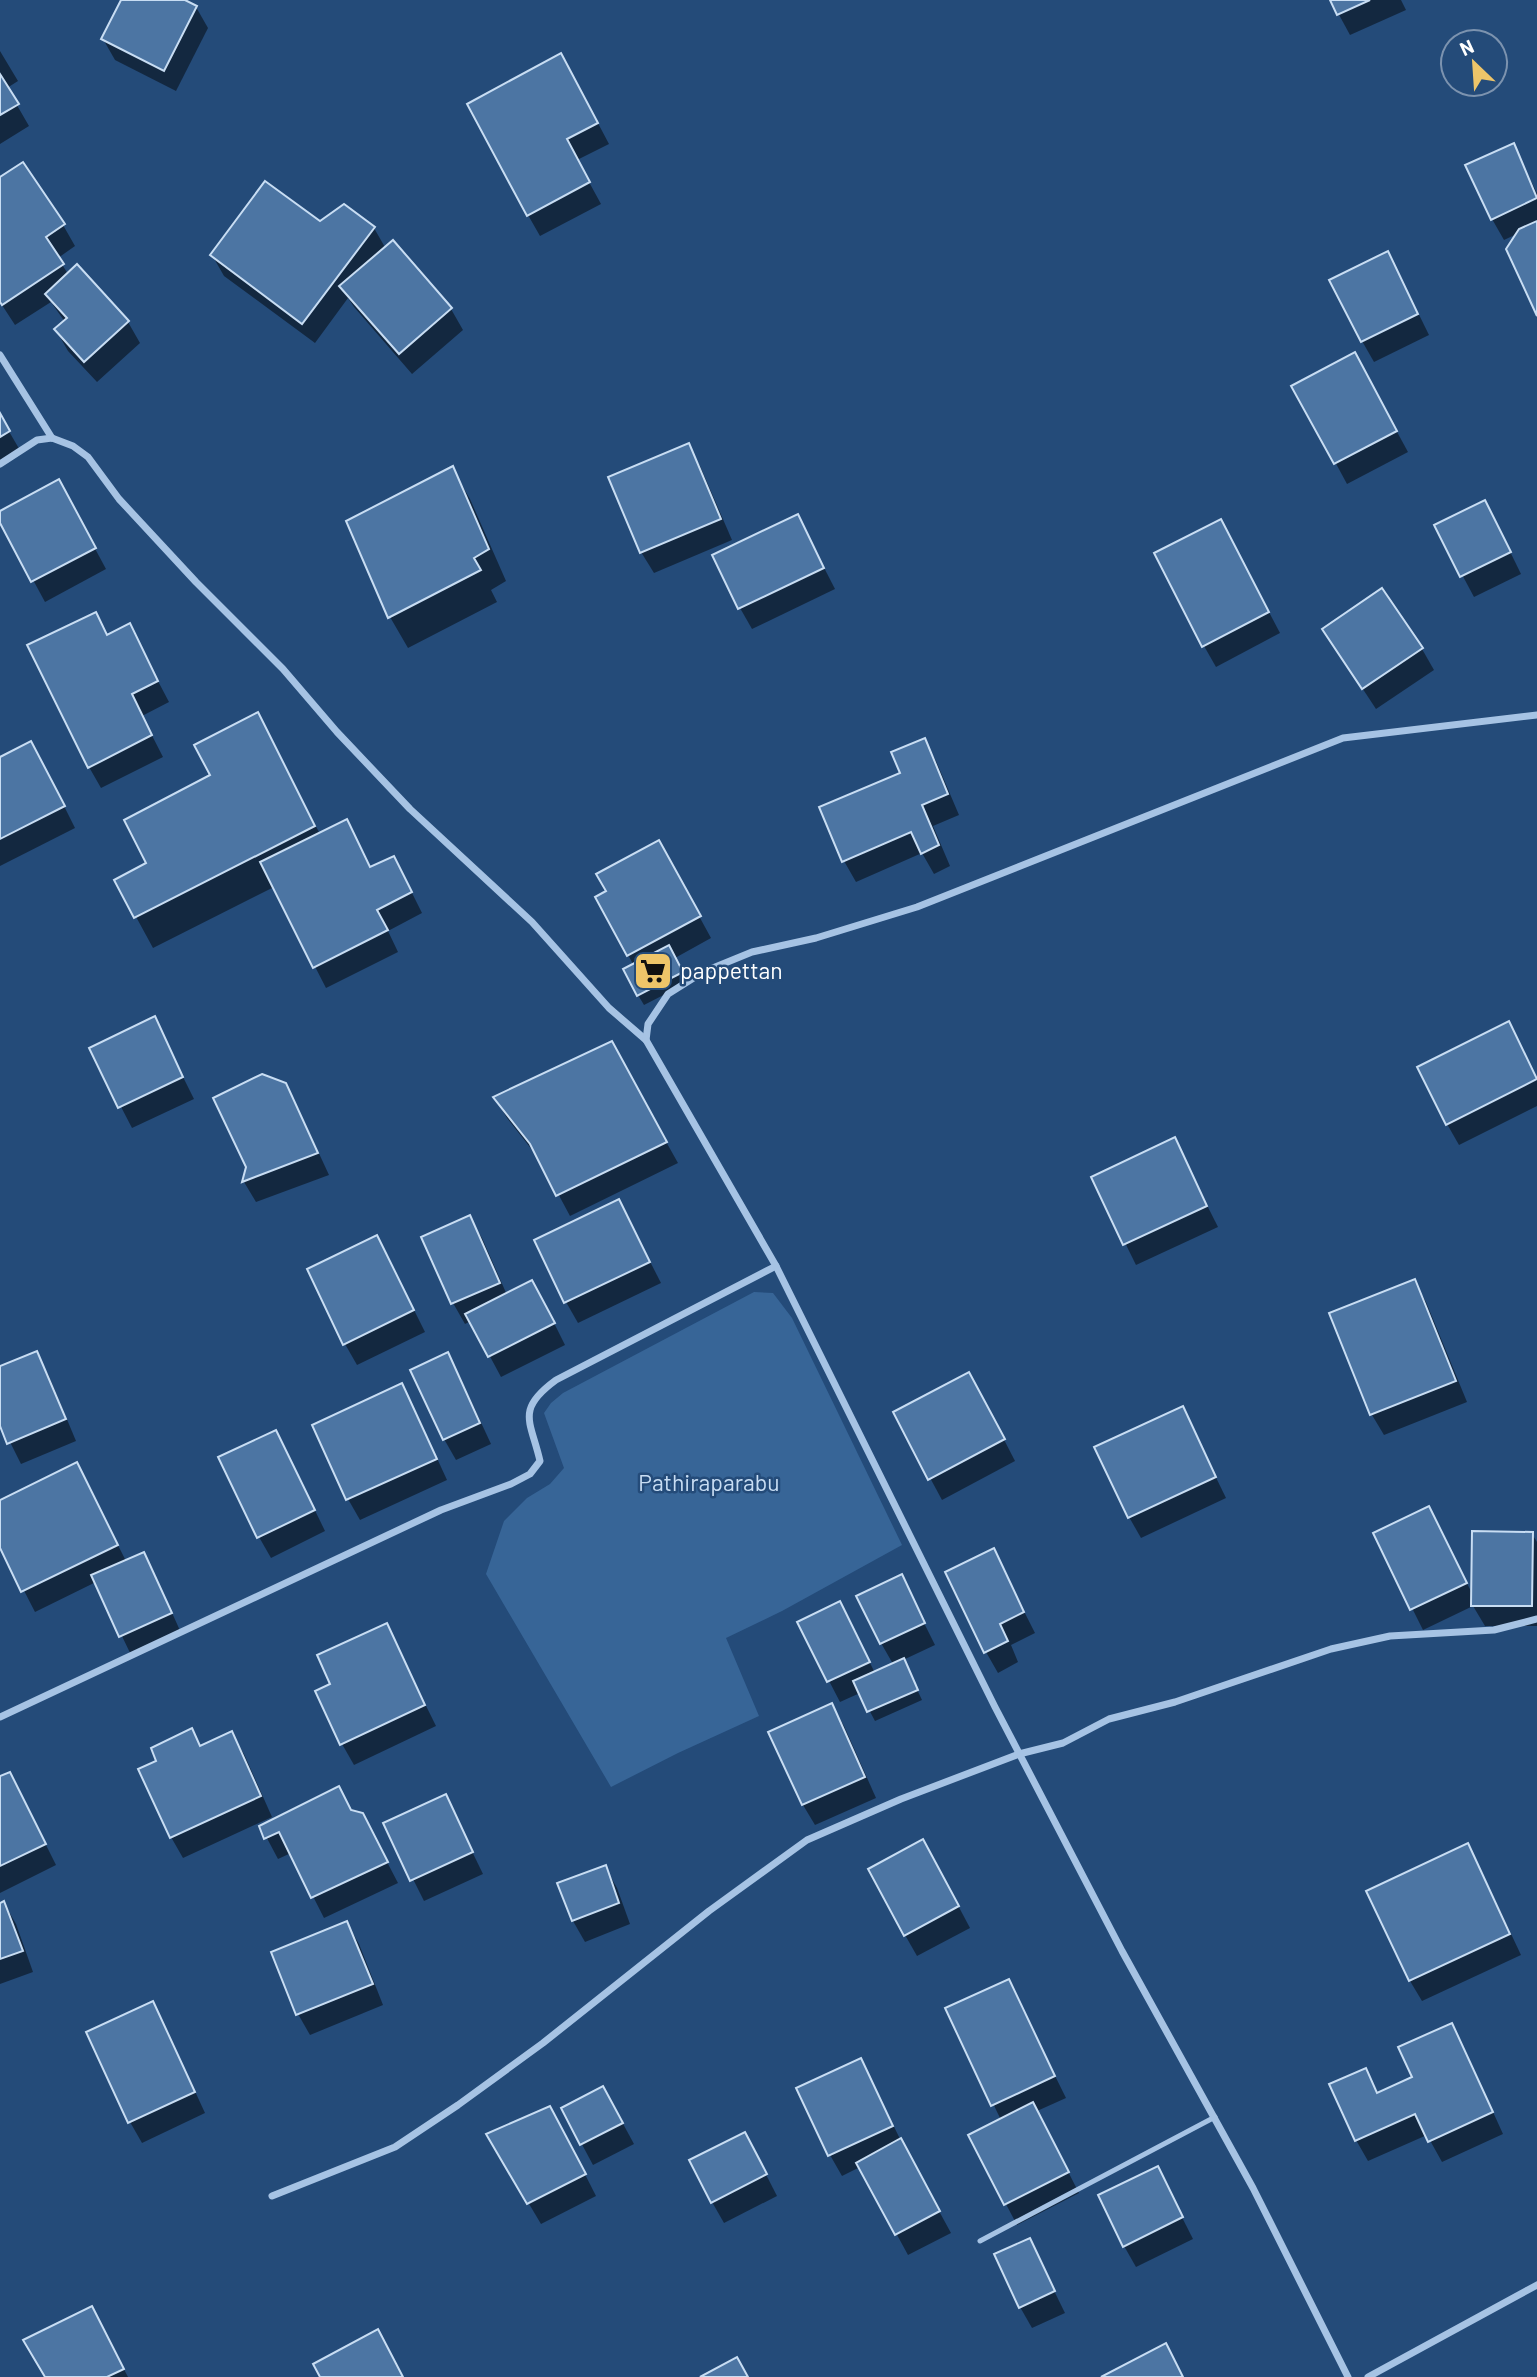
<svg xmlns="http://www.w3.org/2000/svg" width="1537" height="2377" font-family="Barlow,sans-serif">
	<style>
		.green { fill: #376597 }
		.shadow { fill: #0007 }
		.building { fill: #4c75a3; stroke: #c8ddf3; stroke-width: 2 }
		.lines { fill: none; stroke-linecap: round; stroke-linejoin: round }
		.lane { stroke: #a6c3e4; stroke-width: 5 }
		.street { stroke: #a6c3e4; stroke-width: 7 }
		.labels { text-anchor: middle; stroke-width: 5; stroke-linejoin: round; paint-order: stroke }
		.poi-label { font-size: 23px; fill: #fff; stroke: #244b79; text-anchor: start }
		.park-label { font-size: 23px; fill: #c8ddf3; stroke: #244b79 }
	</style>
	<rect width="100%" height="100%" fill="#244b79"/>
	<!-- green -->
	<path class="green" d="M754 1292 773 1293 792 1318 902 1545 782 1611 726 1638 759 1716 678 1753 611 1787 486 1574 504 1521 527 1498 550 1484 564 1468 544 1413 551 1403 563 1393Z"/>
	<!-- shadow -->
	<g class="shadow">
		<path d="M123 0H182L196 7 208 28 176 91 115 60 103 39Z"/>
		<path d="M1331 0H1401L1406 10 1350 35Z"/>
		<path d="M0 51 18 81 7 88 29 126 0 144Z"/>
		<path d="M573 76 609 144 577 160 601 204 540 236 528 215Z"/>
		<path d="M1513 145 1537 193V312L1519 233 1504 240 1492 219Z"/>
		<path d="M0 179 63 225 75 246 58 258 68 274 128 322 140 343 97 382 68 351 56 330 65 322 51 302 15 325 0 302Z"/>
		<path d="M320 223 374 228 386 249 451 309 463 330 412 374 354 307 348 298 315 343 224 276 212 255Z"/>
		<path d="M1399 274 1429 335 1374 362 1362 341Z"/>
		<path d="M1366 375 1408 452 1347 484 1294 386Z"/>
		<path d="M0 416 21 452 0 465Z"/>
		<path d="M688 445 700 466 732 540 654 573 641 552Z"/>
		<path d="M452 468 470 499 506 581 491 590 497 602 408 648 390 617 348 522Z"/>
		<path d="M70 502 106 569 45 602 0 519V513Z"/>
		<path d="M798 517 835 589 752 629 740 608Z"/>
		<path d="M1496 523 1521 574 1474 597 1436 526Z"/>
		<path d="M1232 542 1280 633 1216 667 1204 646Z"/>
		<path d="M129 626 169 702 142 716 163 757 101 788 89 767 108 636Z"/>
		<path d="M1324 630 1422 649 1434 670 1376 709Z"/>
		<path d="M257 715 320 834 347 821 371 868 405 879 422 913 388 931 398 952 326 988 274 887 153 948 116 880 149 864Z"/>
		<path d="M924 740 936 761 959 815 933 826 950 866 934 874 922 853 856 882 844 861Z"/>
		<path d="M0 759 43 764 75 828 0 866Z"/>
		<path d="M670 863 711 938 675 958 687 983 644 1005 638 995 634 966 598 898Z"/>
		<path d="M154 1019 194 1099 132 1128 91 1049Z"/>
		<path d="M1509 1024 1537 1077V1106L1459 1145 1447 1124Z"/>
		<path d="M623 1065 678 1163 570 1216 540 1160 507 1118 495 1098Z"/>
		<path d="M285 1084 297 1106 329 1175 256 1202 244 1182 248 1167Z"/>
		<path d="M1174 1140 1218 1227 1136 1265 1093 1178Z"/>
		<path d="M619 1201 661 1283 578 1323 566 1302Z"/>
		<path d="M470 1218 482 1238 507 1295 544 1303 565 1345 501 1377 471 1321 465 1324 453 1303Z"/>
		<path d="M388 1258 425 1332 357 1365 345 1344Z"/>
		<path d="M1414 1281 1426 1302 1467 1402 1384 1435 1372 1415 1331 1314Z"/>
		<path d="M36 1353 48 1374 76 1441 21 1464 0 1422V1368Z"/>
		<path d="M447 1355 459 1375 491 1444 456 1460 444 1439Z"/>
		<path d="M401 1386 413 1406 447 1480 360 1520 348 1499 314 1426Z"/>
		<path d="M981 1395 1015 1461 942 1500 895 1413Z"/>
		<path d="M1182 1408 1226 1498 1141 1538 1129 1517Z"/>
		<path d="M287 1453 325 1531 271 1558 259 1537Z"/>
		<path d="M88 1486 126 1561 143 1554 155 1575 182 1635 132 1657 96 1582 35 1612 0 1544V1502Z"/>
		<path d="M1428 1508 1473 1595 1532 1534 1537 1542V1626H1485L1473 1606 1423 1630 1375 1534Z"/>
		<path d="M993 1550 1035 1633 1011 1645 1018 1662 998 1673 986 1652Z"/>
		<path d="M901 1577 935 1645 903 1660 922 1700 875 1721 860 1693 840 1702 799 1623 851 1625 875 1673 893 1664 881 1643Z"/>
		<path d="M386 1625 436 1726 354 1765 342 1744Z"/>
		<path d="M832 1705 844 1726 876 1798 815 1825 803 1805 771 1733Z"/>
		<path d="M192 1731 202 1748 232 1734 244 1754 272 1817 183 1858 171 1837 158 1761Z"/>
		<path d="M0 1778 21 1795 56 1865 0 1893Z"/>
		<path d="M445 1796 483 1874 424 1901 385 1823Z"/>
		<path d="M352 1812 362 1814 398 1883 324 1918 291 1853 278 1859 261 1827Z"/>
		<path d="M1467 1845 1479 1866 1521 1955 1422 2001 1410 1981 1369 1891Z"/>
		<path d="M935 1862 970 1928 917 1956 905 1935Z"/>
		<path d="M605 1867 617 1888 630 1924 585 1942 573 1921 560 1884Z"/>
		<path d="M4 1903 16 1924 33 1972 0 1984V1905Z"/>
		<path d="M347 1923 359 1944 383 2005 310 2035 298 2014Z"/>
		<path d="M1008 1981 1066 2098 1037 2111 1079 2193 1017 2225 970 2136 1001 2120 947 2009Z"/>
		<path d="M152 2003 164 2024 205 2113 142 2143 130 2122Z"/>
		<path d="M1451 2025 1463 2046 1503 2134 1442 2162 1427 2135 1368 2161 1356 2140 1365 2070 1379 2094 1414 2078Z"/>
		<path d="M861 2060 904 2147 951 2233 908 2255 860 2167 842 2176 830 2155Z"/>
		<path d="M563 2109H615L634 2144 593 2165Z"/>
		<path d="M562 2129 596 2196 541 2224 488 2135Z"/>
		<path d="M756 2155 777 2196 724 2223 712 2202Z"/>
		<path d="M1157 2168 1193 2239 1136 2267 1124 2246Z"/>
		<path d="M1029 2240 1065 2313 1032 2328 1020 2307Z"/>
		<path d="M103 2329 128 2377H47Z"/>
	</g>
	<!-- building -->
	<g class="building">
		<path d="M121 0H185L197 6 164 71 101 39Z"/>
		<path d="M1330 0H1370L1337 15Z"/>
		<path d="M561 53 598 123 567 139 590 182 527 216 467 104Z"/>
		<path d="M0 74 19 104 0 115Z"/>
		<path d="M1514 143 1537 198 1491 220 1465 165Z"/>
		<path d="M23 162 65 224 46 237 64 264 2 305 0 302V177Z"/>
		<path d="M265 181 320 221 344 204 375 227 302 324 210 255Z"/>
		<path d="M1537 221V316L1506 249 1519 229Z"/>
		<path d="M393 240 452 308 399 354 339 286Z"/>
		<path d="M1388 251 1418 314 1361 342 1329 280Z"/>
		<path d="M77 264 129 321 84 362 54 329 67 318 45 294Z"/>
		<path d="M1355 352 1397 431 1334 464 1291 386Z"/>
		<path d="M0 413 10 431 0 437Z"/>
		<path d="M689 443 721 519 640 553 608 477Z"/>
		<path d="M453 466 489 549 474 558 481 570 388 618 346 521Z"/>
		<path d="M59 479 96 548 31 582 0 523V511Z"/>
		<path d="M1485 500 1511 552 1460 577 1434 525Z"/>
		<path d="M798 514 824 568 738 609 712 555Z"/>
		<path d="M1221 519 1269 612 1202 647 1154 553Z"/>
		<path d="M1382 588 1423 648 1362 689 1322 629Z"/>
		<path d="M96 612 107 635 130 623 158 681 132 694 152 735 88 768 27 645Z"/>
		<path d="M258 712 315 826 134 918 114 880 146 863 124 820 210 775 194 745Z"/>
		<path d="M925 738 948 794 922 805 939 845 921 854 911 832 842 862 819 807 900 773 891 752Z"/>
		<path d="M31 741 65 806 0 839V757Z"/>
		<path d="M347 819 370 867 394 856 412 892 377 910 388 930 313 968 260 862Z"/>
		<path d="M659 840 701 916 627 956 595 897 606 891 596 874Z"/>
		<path d="M669 945 683 972 637 996 623 969Z"/>
		<path d="M155 1016 183 1077 118 1108 89 1048Z"/>
		<path d="M1509 1021 1537 1079 1446 1125 1417 1067Z"/>
		<path d="M612 1041 667 1142 556 1196 530 1144 493 1097Z"/>
		<path d="M262 1074 286 1083 318 1153 242 1182 246 1167 213 1098Z"/>
		<path d="M1175 1137 1207 1206 1123 1245 1091 1177Z"/>
		<path d="M619 1199 650 1262 564 1303 534 1240Z"/>
		<path d="M470 1215 500 1283 451 1304 421 1237Z"/>
		<path d="M377 1235 414 1310 343 1345 307 1269Z"/>
		<path d="M1415 1279 1456 1381 1370 1415 1329 1313Z"/>
		<path d="M532 1280 555 1323 488 1357 465 1314Z"/>
		<path d="M37 1351 66 1419 7 1444 0 1426V1366Z"/>
		<path d="M448 1352 480 1423 443 1440 410 1370Z"/>
		<path d="M969 1372 1005 1439 928 1480 893 1412Z"/>
		<path d="M402 1383 437 1459 346 1500 312 1425Z"/>
		<path d="M1183 1406 1216 1477 1128 1518 1094 1447Z"/>
		<path d="M276 1430 315 1510 257 1538 218 1457Z"/>
		<path d="M77 1462 118 1545 21 1592 0 1548V1500Z"/>
		<path d="M1429 1506 1467 1583 1410 1610 1373 1533Z"/>
		<path d="M1472 1531 1533 1532 1532 1606H1471Z"/>
		<path d="M994 1548 1024 1612 1000 1624 1008 1641 984 1653 945 1572Z"/>
		<path d="M144 1552 172 1613 119 1637 91 1575Z"/>
		<path d="M902 1574 925 1623 880 1644 856 1596Z"/>
		<path d="M840 1601 870 1662 827 1682 797 1622Z"/>
		<path d="M387 1623 425 1705 340 1745 315 1691 330 1684 317 1655Z"/>
		<path d="M904 1658 918 1690 867 1712 853 1681Z"/>
		<path d="M832 1703 865 1777 802 1805 768 1732Z"/>
		<path d="M192 1728 200 1746 232 1731 261 1796 170 1838 138 1769 156 1761 151 1748Z"/>
		<path d="M10 1772 46 1844 0 1866V1776Z"/>
		<path d="M339 1786 351 1810 363 1813 388 1862 311 1898 279 1832 264 1839 259 1826Z"/>
		<path d="M446 1794 473 1852 410 1881 383 1823Z"/>
		<path d="M923 1839 959 1906 904 1936 868 1869Z"/>
		<path d="M1468 1843 1510 1934 1409 1981 1366 1891Z"/>
		<path d="M606 1865 619 1903 572 1921 557 1883Z"/>
		<path d="M4 1901 23 1951 0 1959V1903Z"/>
		<path d="M347 1921 373 1984 296 2015 271 1952Z"/>
		<path d="M1009 1979 1055 2076 991 2106 945 2008Z"/>
		<path d="M153 2001 195 2092 128 2123 86 2032Z"/>
		<path d="M1452 2023 1493 2112 1428 2142 1415 2114 1355 2141 1329 2084 1366 2068 1377 2093 1412 2077 1398 2047Z"/>
		<path d="M861 2058 893 2126 828 2156 796 2088Z"/>
		<path d="M603 2086 623 2123 580 2145 561 2108Z"/>
		<path d="M1033 2102 1069 2172 1004 2205 968 2135Z"/>
		<path d="M550 2106 586 2174 527 2204 486 2134Z"/>
		<path d="M745 2132 767 2174 711 2203 689 2160Z"/>
		<path d="M901 2138 940 2211 895 2235 856 2163Z"/>
		<path d="M1158 2166 1183 2217 1123 2247 1098 2195Z"/>
		<path d="M1030 2238 1055 2291 1019 2308 994 2254Z"/>
		<path d="M92 2306 124 2369 107 2377H45L23 2340Z"/>
		<path d="M378 2329 403 2377H320L313 2364Z"/>
		<path d="M1166 2343 1183 2377H1101Z"/>
		<path d="M737 2357 748 2377H700Z"/>
	</g>
	<g class="lines">
		<!-- lane -->
		<path class="lane" d="M980 2241 1215 2117"/>
		<!-- street -->
		<g class="street">
			<path d="M0 355 52 438"/>
			<path d="M0 464 37 440 52 438 73 446 88 457 119 499 196 582 283 669 337 732 410 809 532 922 609 1008 646 1040"/>
			<path d="M0 1717 441 1510 511 1484 530 1474 540 1461C531 1421 515 1410 556 1380L776 1266"/>
			<path d="M272 2196 395 2147 458 2105 543 2043 709 1911 807 1840 901 1799 1019 1754 1063 1743 1109 1719 1175 1702 1331 1649 1390 1636 1494 1630 1537 1619"/>
			<path d="M1348 2377 1253 2188 1122 1951 995 1707 776 1266 646 1040 648 1024 668 994 703 972 752 952 816 938 917 907 1343 738 1537 715"/>
			<path d="M1368 2377 1537 2285"/>
		</g>
	</g>
	<!-- icons -->
	<defs>
		<symbol id="supermarket-square" viewBox="-11 -11 22 22"><rect x="-9" y="-9" width="18" height="18" rx="4" fill="#eec569" stroke="#244b79"/><path d="M-6-5.5h2.5l.6 2H6L4.5 2H-2.5L-4.4-4H-6ZM-1.5 3.2a1.3 1.3 0 1 0 .1 0ZM3 3.2a1.3 1.3 0 1 0 .1 0Z" fill="#111"/></symbol>
	</defs>
	<g fill-rule="evenodd">
		<use href="#supermarket-square" x="631" y="949" width="44" height="44"/>
	</g>
	<g class="labels">
		<!-- poi labels -->
		<g class="poi-label">
			<text x="680" y="979">pappettan</text>
		</g>
		<!-- park labels -->
		<g class="park-label">
			<text x="709" y="1491">Pathiraparabu</text>
		</g>
	</g>
	<!-- north arrow -->
	<g transform="translate(1474 63) rotate(335)"><circle r="33" fill="#244b79" stroke="#7c93af" stroke-width="2"/>
	<path d="M0-5L12 26L0 18L-12 26Z" fill="#eec569"/>
	<text y="-10" font-size="19" font-weight="bold" text-anchor="middle" fill="#ffffff">N</text>
	</g>
</svg>
